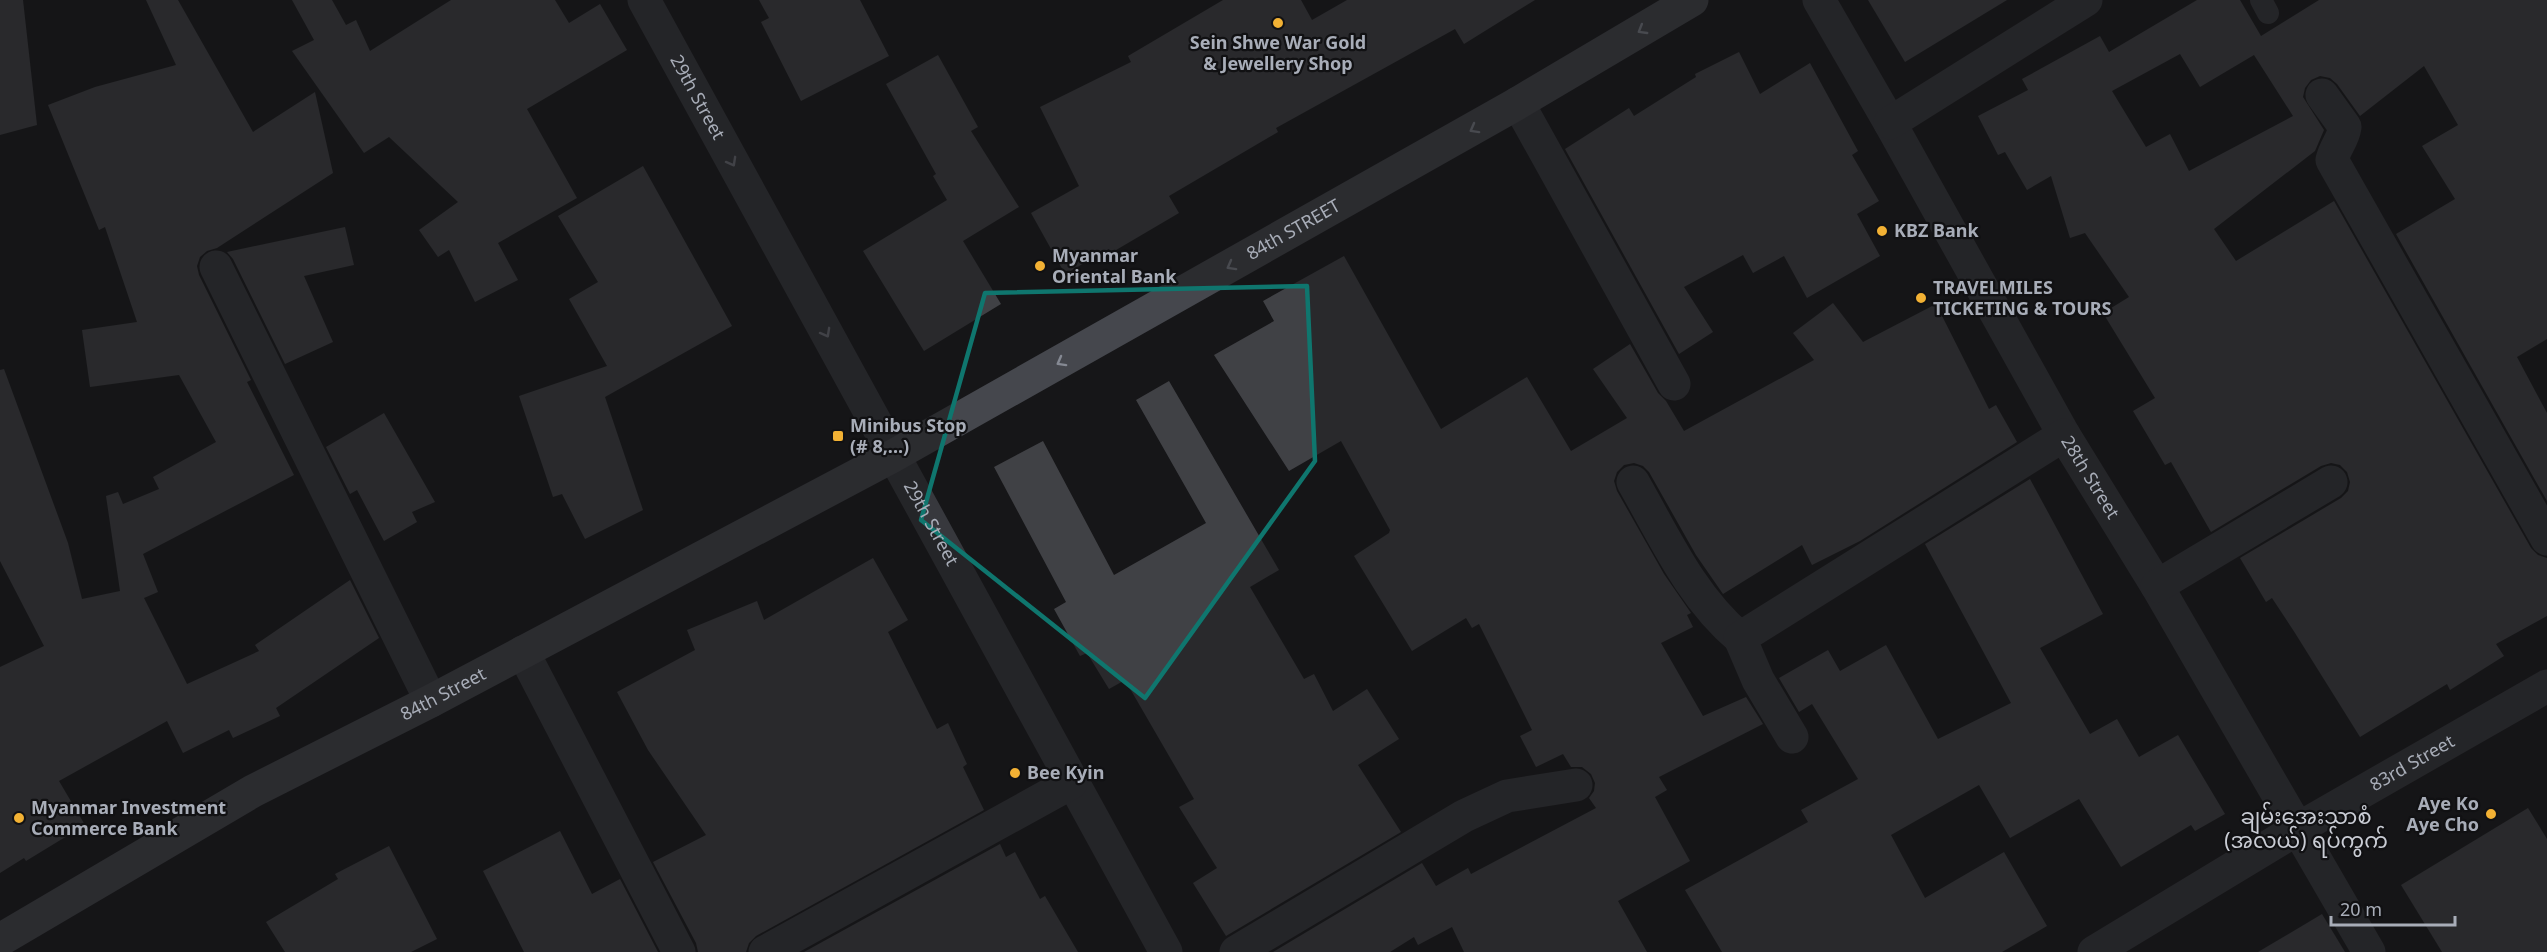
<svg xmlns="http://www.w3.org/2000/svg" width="2547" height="952" font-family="'Noto Sans','Noto Sans Myanmar',sans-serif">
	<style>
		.building { fill: #404145; fill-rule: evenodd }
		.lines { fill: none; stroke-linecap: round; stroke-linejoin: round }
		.service { stroke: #37383d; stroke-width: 22 }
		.minor { stroke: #37383d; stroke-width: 33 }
		.secondary { stroke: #45474d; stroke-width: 33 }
		.oneway { stroke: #858993 }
		.oneway2 { stroke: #757881 }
		.marked { fill: none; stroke: #0f766e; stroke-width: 4.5; stroke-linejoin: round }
		.poi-dot { fill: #f2b134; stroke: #111113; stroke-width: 2 }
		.labels { text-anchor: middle; stroke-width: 4.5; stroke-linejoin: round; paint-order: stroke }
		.poi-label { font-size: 18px; font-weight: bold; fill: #a8adb8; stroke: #111113; text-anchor: start }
		.street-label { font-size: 18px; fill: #a8adb8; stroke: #111113 }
		.quarter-label { font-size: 21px; fill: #c9ccd4; stroke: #111113 }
	</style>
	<rect width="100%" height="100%" fill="#161618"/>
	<!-- building -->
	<g class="building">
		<path d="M0 0H23L37 125 0 135Z"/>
		<path d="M146 0H178L253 132 315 92 333 173 217 248 207 251 200 257 197 266 199 275 251 380 247 382 294 475 143 554 158 592 144 598 187 684 259 651 255 645 350 580 379 638 276 708 280 716 233 738 229 730 183 753 167 721 59 781 85 825 26 861 24 858 0 873V667L44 646 0 561V370L4 369 68 543 82 599 120 591 106 496 118 492 123 504 159 489 153 477 216 442 179 375 90 387 82 330 137 322 105 227 99 230 48 105 95 87 176 65Z"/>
		<path d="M292 0H332L346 25 356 20 370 51 451 0H555L569 23 600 4 627 50 527 109 577 198 498 243 518 280 475 302 449 250 438 257 419 230 458 202 389 137 364 153 292 51 314 40Z"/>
		<path d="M759 0H860L889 56 801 101 761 22 769 18Z"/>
		<path d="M1223 0H1301L1312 20 1347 0H1535L1464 44 1455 29 1276 128 1278 132 1169 196 1179 213 1111 253 1109 249 1065 274 1031 213 1079 186 1040 107 1131 62 1128 56Z"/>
		<path d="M1868 0H2007L1905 62Z"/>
		<path d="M2197 0H2240L2261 36 2319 0H2547V339L2517 357 2547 413V501L2396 234 2455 199 2422 146 2458 125 2424 66 2360 116 2337 84 2330 78 2320 76 2311 80 2305 88 2303 97 2324 130 2315 151 2214 229 2236 261 2334 201 2531 548 2538 555 2547 558V616L2496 644 2504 656 2450 690 2447 684 2360 737 2295 633 2272 598 2266 602 2240 558 2341 498 2348 491 2350 482 2347 472 2340 465 2331 463 2321 466 2211 532 2171 462 2165 465 2133 411 2155 398 2103 313 2129 297 2085 233 2070 238 2051 176 2027 190 2005 152 1998 155 1978 116 2028 90 2022 79 2100 36 2109 52ZM2180 54 2200 87 2254 55 2293 116 2189 171 2170 134 2146 147 2112 91Z"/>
		<path d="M1739 52 1760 94 1810 63 1858 151 1852 155 1879 201 1857 214 1880 256 1807 298 1784 256 1753 273 1743 255 1684 287 1713 332 1679 354 1565 149 1629 108 1634 116 1696 77 1695 74Z"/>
		<path d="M938 55 978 127 971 131 1019 207 963 241 1001 304 924 351 863 251 947 200 933 176 936 174 886 84Z"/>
		<path d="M643 166 732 326 605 397 643 510 585 539 562 494 553 497 519 396 607 366 569 299 598 282 558 216Z"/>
		<path d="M345 227 354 265 304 276 333 342 285 364 233 259 227 252Z"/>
		<path d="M1344 256 1441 429 1527 377 1571 451 1627 418 1593 369 1630 344 1658 393 1666 401 1684 431 1814 360 1793 333 1833 303 1863 342 1936 304 1989 409 1996 405 2017 442 1860 541 1812 565 1802 545 1723 594 1696 555 1649 472 1643 466 1634 463 1624 465 1617 472 1614 481 1617 491 1664 574 1691 613 1687 615 1693 627 1661 643 1703 716 1746 697 1763 724 1659 777 1667 790 1655 797 1690 861 1618 901 1647 952H1464L1452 927 1418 945 1414 937 1390 952H1273L1422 863 1436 886 1468 868 1471 874 1596 808 1589 798 1594 791 1595 783 1591 774 1582 767H1571L1563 754 1536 767 1520 736 1532 730 1479 624 1472 628 1466 618 1412 651 1354 556 1389 533 1390 530 1341 441 1289 471 1214 355 1274 321 1263 301Z"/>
		<path d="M1169 381 1279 570 1250 587 1304 679 1314 674 1333 711 1367 689 1399 739 1358 765 1401 832 1226 936 1193 883 1217 868 1179 807 1194 799 1125 680 1109 689 1087 653 1080 656 1054 609 1066 602 994 467 1043 441 1114 575 1206 523 1136 400Z"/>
		<path d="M384 413 435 502 412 512 417 522 384 541 357 490 350 494 326 447Z"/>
		<path d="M2030 479 2103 614 2040 648 2090 734 2117 719 2139 757 2178 735 2225 814 2195 831 2191 825 2121 867 2079 799 2010 838 1979 785 1891 835 1925 898 2004 852 2047 926 2002 952H1722L1685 890 1808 822 1801 810 1858 779 1812 704 1799 712 1779 678 1828 650 1840 671 1886 645 1938 739 2011 703 1925 544Z"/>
		<path d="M873 558 908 620 888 632 937 729 948 723 967 764 963 767 984 810 756 936 749 943 746 952H698L696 943 653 862 706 835 648 750 617 692 695 650 687 630 757 601 764 620Z"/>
		<path d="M2528 808 2547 839V952H2442L2401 885Z"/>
		<path d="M560 831 592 894 620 879 658 952H524L483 871Z"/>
		<path d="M1000 844 1006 857 1015 852 1040 899 1045 896 1078 952H804Z"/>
		<path d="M389 846 437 939 411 952H285L266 922 338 879 335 874Z"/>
		<path d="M2322 914 2345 952H2258Z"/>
	</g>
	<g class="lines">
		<!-- service -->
		<path class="service" d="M2261 0 2268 13"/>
		<!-- minor -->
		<g class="minor">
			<path id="s1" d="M644 0 1166 952"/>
			<path id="s2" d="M1819 0 1890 123 2064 435 2157 586 2369 952"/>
			<path d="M2322 95 2345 127C2343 140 2335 147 2332 160L2547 539"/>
			<path d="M1518 103 1674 384"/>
			<path d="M1890 123 2086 0"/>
			<path d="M216 267 431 701"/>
			<path d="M1633 482C1664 536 1691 597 1740 638"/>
			<path d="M2157 586 2331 482"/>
			<path d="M523 652 679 952"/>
			<path d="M1792 737 1758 680 1740 638 2064 435"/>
			<path d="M765 952 1071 783"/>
			<path d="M1236 952 1464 816 1507 796 1576 785"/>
			<path id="s3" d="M2094 952 2299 828 2547 686"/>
		</g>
		<!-- secondary -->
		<path class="secondary" id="s4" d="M0 940 253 791 431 701 893 456 1518 103 1692 0"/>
	</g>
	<!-- one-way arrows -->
	<defs><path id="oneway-chevron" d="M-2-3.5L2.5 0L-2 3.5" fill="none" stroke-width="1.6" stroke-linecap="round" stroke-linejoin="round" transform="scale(1.5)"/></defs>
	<g class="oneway">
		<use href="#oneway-chevron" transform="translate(1642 30) rotate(149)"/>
		<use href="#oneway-chevron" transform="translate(1474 129) rotate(151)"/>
		<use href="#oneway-chevron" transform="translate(1231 266) rotate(151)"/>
		<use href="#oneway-chevron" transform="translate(1061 362) rotate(151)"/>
	</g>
	<g class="oneway2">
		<use href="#oneway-chevron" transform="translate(732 162) rotate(61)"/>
		<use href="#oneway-chevron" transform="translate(826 333) rotate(61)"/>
	</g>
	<!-- marked area -->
	<path d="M0 0H2547V952H0ZM1307 286 1315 461 1145 698 921 520 985 293Z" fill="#161618" fill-opacity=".55" fill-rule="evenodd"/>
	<path class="marked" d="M1307 286 1315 461 1145 698 921 520 985 293Z"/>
	<!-- markers -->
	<g class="poi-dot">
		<circle cx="1278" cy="23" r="6"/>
		<circle cx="1882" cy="231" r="6"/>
		<circle cx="1040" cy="266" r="6"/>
		<circle cx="1921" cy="298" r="6"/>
		<rect x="832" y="430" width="12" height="12" rx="3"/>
		<circle cx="1015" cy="773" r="6"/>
		<circle cx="2491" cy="814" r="6"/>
		<circle cx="19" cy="818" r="6"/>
	</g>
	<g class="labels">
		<!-- poi labels -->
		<g class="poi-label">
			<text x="1278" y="49" text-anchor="middle">Sein Shwe War Gold<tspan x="1278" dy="21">&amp; Jewellery Shop</tspan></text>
			<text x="1894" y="237">KBZ Bank</text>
			<text x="1052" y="262">Myanmar<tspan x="1052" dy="21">Oriental Bank</tspan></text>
			<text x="1933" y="294">TRAVELMILES<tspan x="1933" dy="21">TICKETING &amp; TOURS</tspan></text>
			<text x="850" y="432">Minibus Stop<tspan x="850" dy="21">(# 8,...)</tspan></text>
			<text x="1027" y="779">Bee Kyin</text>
			<text x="2479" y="810" text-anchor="end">Aye Ko<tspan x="2479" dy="21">Aye Cho</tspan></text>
			<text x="31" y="814">Myanmar Investment<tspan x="31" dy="21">Commerce Bank</tspan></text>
		</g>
		<!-- street labels -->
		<g class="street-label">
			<text dy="6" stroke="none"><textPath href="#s1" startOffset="111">29th Street</textPath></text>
			<text dy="6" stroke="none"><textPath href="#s4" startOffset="1476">84th STREET</textPath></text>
			<text dy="6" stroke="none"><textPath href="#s2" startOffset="549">28th Street</textPath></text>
			<text dy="6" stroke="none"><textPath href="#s1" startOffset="597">29th Street</textPath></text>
			<text dy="6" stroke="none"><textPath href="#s4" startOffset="507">84th Street</textPath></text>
			<text dy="6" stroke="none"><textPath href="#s3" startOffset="370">83rd Street</textPath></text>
		</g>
		<!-- quarter labels -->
		<g class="quarter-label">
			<text x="2306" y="824">ချမ်းအေးသာစံ<tspan x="2306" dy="24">(အလယ်) ရပ်ကွက်</tspan></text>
		</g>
	</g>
	<!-- scale -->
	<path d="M2331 916v9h124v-9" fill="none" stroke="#a8adb8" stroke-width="3"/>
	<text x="2340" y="916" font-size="18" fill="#a8adb8" stroke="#111113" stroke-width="4.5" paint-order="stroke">20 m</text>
</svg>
